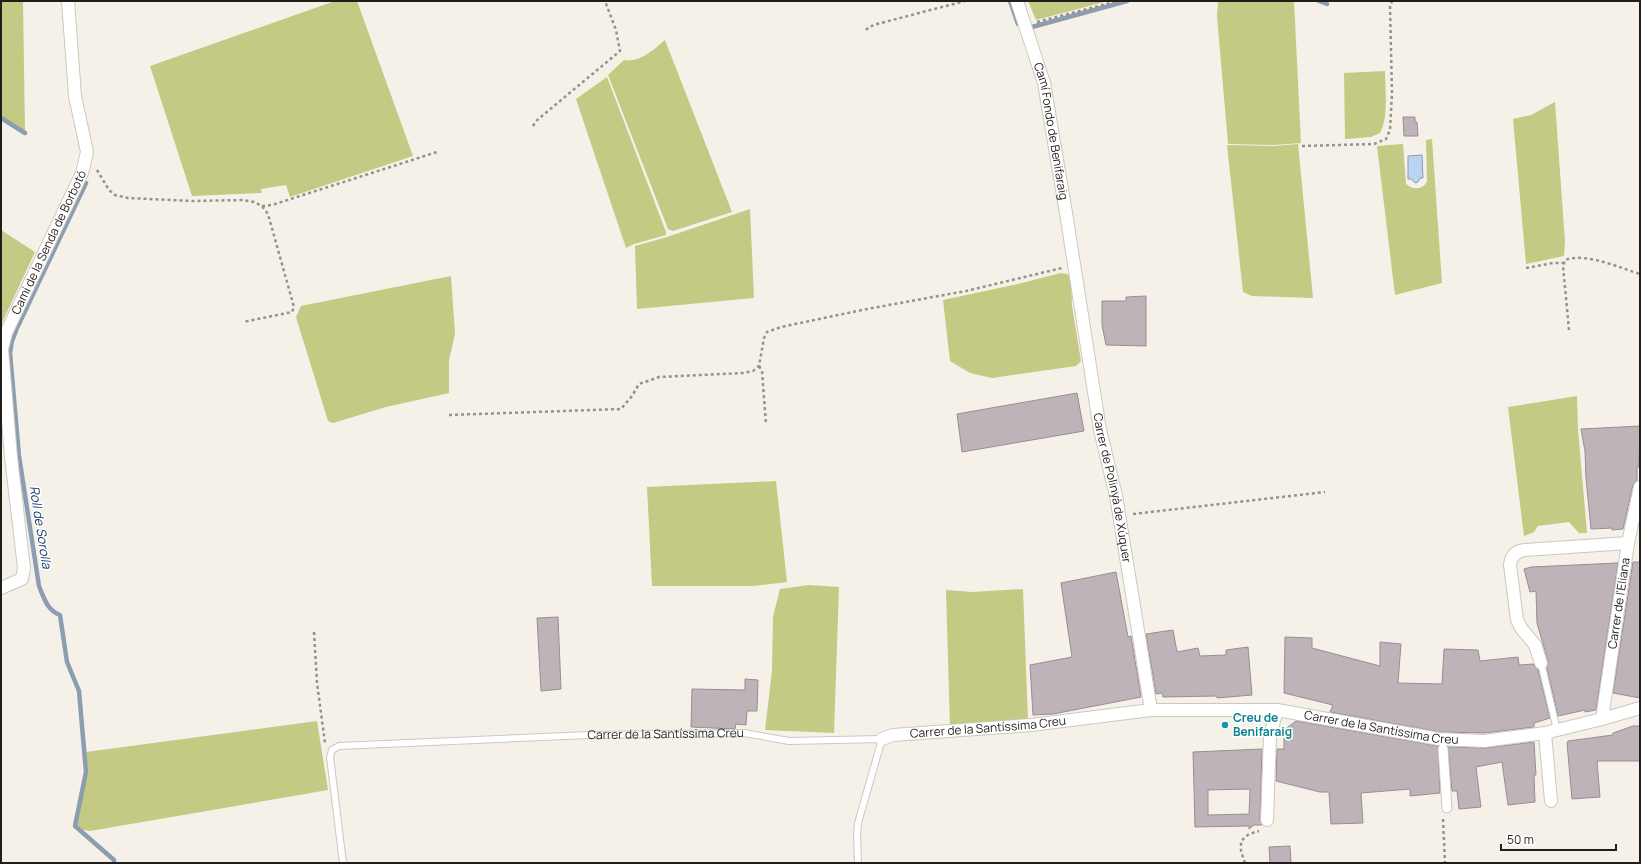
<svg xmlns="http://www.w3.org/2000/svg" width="1641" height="864" font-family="Manrope,sans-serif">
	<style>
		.green { fill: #c4c984 }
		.water { fill: #b9d3f1; stroke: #8b9db1 }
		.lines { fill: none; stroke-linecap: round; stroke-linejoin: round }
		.stream { stroke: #8b9db1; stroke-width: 4.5 }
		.building { fill: #bdb3b8; stroke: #988e92; fill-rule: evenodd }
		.service-casing { stroke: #cdc8bf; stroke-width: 8 }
		.pedestrian-casing { stroke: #cdc8bf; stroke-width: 11 }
		.minor-casing { stroke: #cdc8bf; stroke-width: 14 }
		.path { stroke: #95918b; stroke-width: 2.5; stroke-dasharray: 3 3; stroke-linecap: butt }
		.service { stroke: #fff; stroke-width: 6 }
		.pedestrian { stroke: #fff; stroke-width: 9 }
		.minor { stroke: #fff; stroke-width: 12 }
		.culture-dot { fill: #0f9aa8; stroke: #fff; stroke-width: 1.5 }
		.labels { text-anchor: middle; stroke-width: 3; stroke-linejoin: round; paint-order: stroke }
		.street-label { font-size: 12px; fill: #201e1b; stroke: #fff }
		.culture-label { font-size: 12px; font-weight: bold; fill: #0d838f; stroke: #fff; text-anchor: start }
		.water-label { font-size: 13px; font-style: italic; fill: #123e6d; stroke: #fff }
	</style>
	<rect width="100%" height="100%" fill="#f6f1e8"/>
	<!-- green -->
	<g class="green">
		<path d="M1 1H23L25 132 1 116Z"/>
		<path d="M335 1H357L413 156 290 197 286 185 261 189 262 193 192 196 150 66Z"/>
		<path d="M1028 1H1108L1036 20Z"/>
		<path d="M1218 1H1294L1301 143 1274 145 1228 144 1217 16Z"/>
		<path d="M665 40 732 212 673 231 668 229 608 75 624 60C640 63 653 50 665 40Z"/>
		<path d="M1385 71C1385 90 1389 116 1380 133L1371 137 1345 139 1344 73Z"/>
		<path d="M607 77 666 232V235L634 244 626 248 576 99Z"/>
		<path d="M1555 102 1565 242 1564 256 1526 264 1513 119 1531 115Z"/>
		<path d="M1432 139 1442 283 1395 295 1377 146 1403 144 1406 184C1413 190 1422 190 1427 182L1426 140Z"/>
		<path d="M1298 144 1313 298 1252 296 1243 292 1227 145 1274 146Z"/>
		<path d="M750 209 754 298 637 309 635 246 667 237Z"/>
		<path d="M1 230 35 252 1 325Z"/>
		<path d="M1061 273 1067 274 1071 277 1072 306 1081 361 1076 366 992 378 970 373 950 361 943 300 1018 284Z"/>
		<path d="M451 276 455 334 449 360V393L386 407 333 423 328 421 296 317 301 306Z"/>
		<path d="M1577 396 1578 429 1587 533H1579L1569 522 1538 526 1534 532 1524 536 1508 407Z"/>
		<path d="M776 481 787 582 753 586H652L647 487Z"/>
		<path d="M809 585 839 587 834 733 765 730 772 671 773 617 780 589Z"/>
		<path d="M1023 589 1028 721 950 727 946 590 972 592Z"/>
		<path d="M317 721 328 790 90 831 83 830 77 825 81 798 88 773 86 752Z"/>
	</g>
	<!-- water -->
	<path class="water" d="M1422 155 1423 178H1420L1418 182 1415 183 1411 179H1408V156Z"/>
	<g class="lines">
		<!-- stream -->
		<g class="stream">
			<path d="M1010 1 1018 24"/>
			<path d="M1319 1 1327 4"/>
			<path d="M1032 27 1127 1"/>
			<path d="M1 118 25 133"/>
			<path d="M86 183 17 328 12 341 10 353 19 456 39 586C44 598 47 610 60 615L67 662 79 691 86 772 75 826 114 860V863"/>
		</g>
	</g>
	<!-- building -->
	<g class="building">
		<path d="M1403 117H1415V122H1417L1418 136H1404Z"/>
		<path d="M1146 296V346L1106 345 1102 325V301H1126V297Z"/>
		<path d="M1077 393 1084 431 962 452 957 414Z"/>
		<path d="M1640 426 1639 467H1637V480L1633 485 1623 529 1612 530V528L1591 529 1586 478 1585 451 1581 429Z"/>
		<path d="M1633 562H1640V698L1613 693Z"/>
		<path d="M1618 563 1596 710 1585 712V710L1558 716 1547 668 1548 661 1537 623 1536 591 1530 592 1524 569 1531 567Z"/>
		<path d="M1116 572 1128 637 1131 636 1141 697 1053 714 1033 715 1030 665 1072 657 1061 583Z"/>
		<path d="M558 617 561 689 541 691 537 618Z"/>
		<path d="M1173 630 1177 652 1198 648 1200 656 1226 655V650L1248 647 1252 695 1217 698V696L1163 697 1162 693 1156 694 1146 634Z"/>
		<path d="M1285 637 1312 638V648L1380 666V642L1401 644 1398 683 1442 684 1444 649 1478 650 1480 661 1518 657 1519 665 1533 664 1538 670 1550 718 1534 723V727L1484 733 1440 732 1330 712 1333 705 1284 693Z"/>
		<path d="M745 679 758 680 757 711H747L746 725 736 724 735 729 691 727 692 689 745 690Z"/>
		<path d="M1296 721 1438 746 1440 793 1410 796V789L1361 793 1363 823 1331 824 1329 792H1320L1276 781 1277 749H1284V730Z"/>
		<path d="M1633 726H1640V761H1597L1600 797 1572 799 1567 743 1568 741 1613 735V733Z"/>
		<path d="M1534 742 1536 775H1534L1535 802 1508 805 1502 762 1476 767 1481 807 1459 809 1457 791H1452L1448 747 1485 748Z"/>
		<path d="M1262 749 1260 820 1262 825H1254L1249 829V826L1195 827 1193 752ZM1250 789 1249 814 1208 815V790Z"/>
		<path d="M1290 846 1291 863H1270L1269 847Z"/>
	</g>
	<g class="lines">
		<defs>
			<g id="service">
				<path d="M1541 663 1557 730"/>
				<path id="s1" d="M343 863 330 757 332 750 339 746 589 735 744 733 789 741 882 739 858 823 857 835 858 863"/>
			</g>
			<path id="pedestrian" d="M1443 749 1447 808"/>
			<g id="minor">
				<path id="s2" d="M1017 1 1044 83 1066 213 1100 430 1116 496 1151 710"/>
				<path id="s3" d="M1 588 22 579 24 568 11 457 2 349 6 333 82 173 87 152 75 96 68 1"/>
				<path d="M1541 663 1535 645 1521 628 1517 620 1510 565C1511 556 1516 551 1525 550L1628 543"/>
				<path id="s4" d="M1602 719 1628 543 1640 487"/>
				<path d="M1545 733 1551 801"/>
				<path id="s5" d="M882 739 893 735 1031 725 1151 710H1277L1439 739 1484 741 1545 733 1602 719 1640 708"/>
				<path d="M1267 820 1270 736 1277 710"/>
			</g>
		</defs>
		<!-- service casing -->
		<use href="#service" class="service-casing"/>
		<!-- pedestrian casing -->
		<use href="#pedestrian" class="pedestrian-casing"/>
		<!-- minor casing -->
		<use href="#minor" class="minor-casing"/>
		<!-- path -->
		<g class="path">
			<path d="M1037 22 1118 1"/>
			<path d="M866 30 869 27 877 24 965 1"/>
			<path d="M533 126 536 121 620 51 616 30 605 1"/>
			<path d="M1302 146 1374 144 1386 139 1390 130 1392 93 1390 6 1392 1"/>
			<path d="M97 170 109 190 115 195 128 198 192 201 243 200 254 202 262 206 268 214 294 307 292 312 243 322"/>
			<path d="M262 206 272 205 437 152"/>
			<path d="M1526 268 1553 263H1564"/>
			<path d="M1569 330 1563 266 1565 260C1585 252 1620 268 1640 274"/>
			<path d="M759 366 762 371 766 424"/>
			<path d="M449 415 621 409 632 396 639 384 659 377 743 373 753 371 759 366 764 338 767 332 781 327 867 309 966 291 1062 268"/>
			<path d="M1133 514 1325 492"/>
			<path d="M314 632 317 683 325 743"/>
			<path d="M1443 819 1445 863"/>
			<path d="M1245 863 1241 851V841L1249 834 1259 831"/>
		</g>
		<!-- service -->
		<use href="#service" class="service"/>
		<!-- pedestrian -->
		<use href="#pedestrian" class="pedestrian"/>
		<!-- minor -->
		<use href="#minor" class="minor"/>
	</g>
	<!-- markers -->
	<circle class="culture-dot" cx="1225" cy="725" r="4"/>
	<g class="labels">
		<!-- street labels -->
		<g class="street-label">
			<text dy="4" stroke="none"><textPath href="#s2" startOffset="135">Camí Fondo de Benifaraig</textPath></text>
			<text dy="4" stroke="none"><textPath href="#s3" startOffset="371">Camí de la Senda de Borbotó</textPath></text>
			<text dy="4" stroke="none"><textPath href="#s2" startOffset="497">Carrer de Polinyà de Xúquer</textPath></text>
			<text dy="4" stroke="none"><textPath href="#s4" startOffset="117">Carrer de l'Eliana</textPath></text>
			<text dy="4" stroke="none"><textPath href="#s5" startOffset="107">Carrer de la Santíssima Creu</textPath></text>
			<text dy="4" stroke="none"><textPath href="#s5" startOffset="503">Carrer de la Santíssima Creu</textPath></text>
			<text dy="4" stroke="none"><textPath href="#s1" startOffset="449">Carrer de la Santíssima Creu</textPath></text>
		</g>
		<!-- culture labels -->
		<g class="culture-label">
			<text x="1233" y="722">Creu de<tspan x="1233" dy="14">Benifaraig</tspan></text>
		</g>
		<!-- water labels -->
		<g class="water-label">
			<text transform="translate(41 527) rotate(81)" y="5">Roll de Sorolla</text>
		</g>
	</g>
	<!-- border -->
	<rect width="1641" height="864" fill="none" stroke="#201e1b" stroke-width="4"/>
	<!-- scale -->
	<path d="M1501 844v6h115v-6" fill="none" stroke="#201e1b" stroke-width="2"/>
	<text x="1507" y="844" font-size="12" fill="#201e1b" stroke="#ffffff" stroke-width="3" paint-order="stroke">50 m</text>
</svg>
